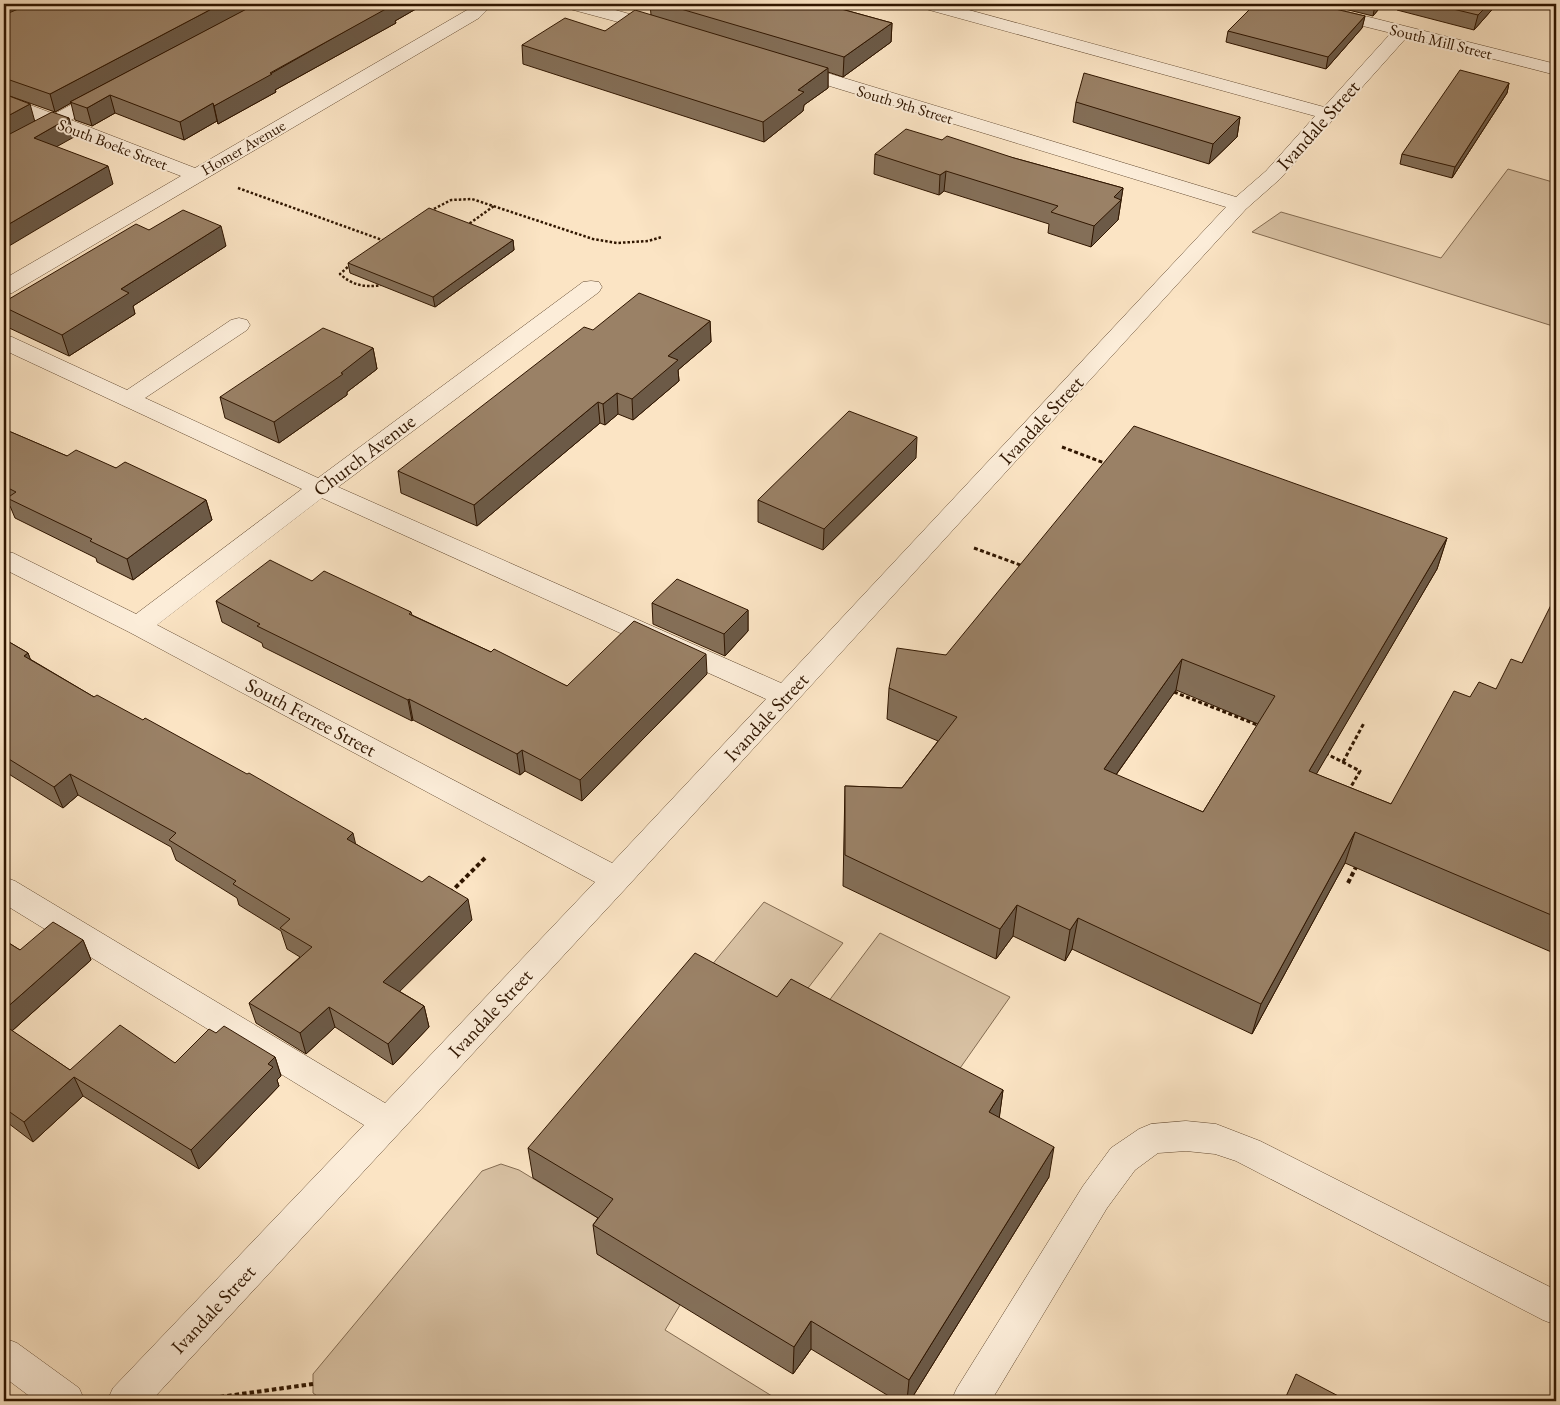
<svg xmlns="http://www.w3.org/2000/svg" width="1560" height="1405" font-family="'EB Garamond',serif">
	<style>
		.green { fill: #d8c1a3; stroke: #846c52 }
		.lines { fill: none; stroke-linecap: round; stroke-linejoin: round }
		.minor-casing { stroke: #634a31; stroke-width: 1 }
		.path-far2 { stroke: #301600; stroke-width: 2.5; stroke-dasharray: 2.5 2; stroke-linecap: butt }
		.path-far1 { stroke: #301600; stroke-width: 3; stroke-dasharray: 4 2.5; stroke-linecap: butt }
		.path { stroke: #301600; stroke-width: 4; stroke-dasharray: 4.5 3; stroke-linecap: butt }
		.minor { fill: #fcedd9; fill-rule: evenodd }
		.wall { fill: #846f58; stroke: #301600; fill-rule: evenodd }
		.shaded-wall { fill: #6c5a47; stroke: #301600 }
		.building { fill: #9a8166; stroke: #301600; fill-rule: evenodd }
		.labels { text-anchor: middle; stroke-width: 4; stroke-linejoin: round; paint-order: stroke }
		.far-street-label { font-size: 16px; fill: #301600; stroke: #fcedd9 }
		.street-label { font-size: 20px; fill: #301600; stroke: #fcedd9 }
	</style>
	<rect width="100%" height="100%" fill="#fbe4c4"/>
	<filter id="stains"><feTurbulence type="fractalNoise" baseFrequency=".004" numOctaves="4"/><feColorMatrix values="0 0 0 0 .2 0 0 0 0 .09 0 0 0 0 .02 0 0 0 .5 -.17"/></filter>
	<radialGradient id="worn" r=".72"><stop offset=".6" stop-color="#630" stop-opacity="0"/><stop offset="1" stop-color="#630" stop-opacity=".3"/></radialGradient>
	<!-- green -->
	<g class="green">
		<path d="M1508 169 1556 183V327L1252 232 1281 212 1441 258Z"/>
		<path d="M764 902 843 943 777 1028 696 984Z"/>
		<path d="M880 933 1010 997 944 1091 813 1022Z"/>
		<path d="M501 1164 519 1170 616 1229 597 1254 680 1305 665 1330 780 1401H324L313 1393V1374L482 1171Z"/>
	</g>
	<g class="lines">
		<defs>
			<g id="minor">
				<path d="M474 4H489L491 6 479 18 12 293 4 294V279L181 176 57 128 11 153 4 155V141L40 122 4 108V95L54 114 98 90 105 88 112 90 114 94 112 98 71 120 195 168 467 10Z"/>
				<path d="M563 4H594L665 24 668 28 665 32 659 33 566 8Z"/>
				<path d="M919 4H947L1324 107 1391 33 1291 8 1288 4H1317L1556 64V75L1407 37 1280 179 1246 209 627 887 151 1401H107L113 1388 364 1125 4 904V877L15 881 385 1103 595 882 129 632 4 569V551L13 553 136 614 302 489 4 350V335L12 337 127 390 231 320 239 318 247 320 250 325 247 330 145 398 318 478 583 282 591 281 599 282 602 287 599 292 338 487 781 683 1226 207 787 73 785 69 787 65 794 63 801 65 1236 197 1266 171 1315 116 922 8ZM322 498 766 699 612 863 157 625Z"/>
				<path d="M1186 1121 1216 1124 1260 1141 1556 1290V1325L1543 1320 1236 1161 1215 1154 1186 1151 1158 1153 1135 1170 1107 1208 991 1401H951L957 1388 1083 1186 1111 1148 1139 1129 1151 1124Z"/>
				<path d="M4 1338 17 1343 79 1388 85 1401H36L4 1377Z"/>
			</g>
		</defs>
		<!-- minor casing -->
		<use href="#minor" class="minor-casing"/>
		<!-- path-far2 -->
		<g class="path-far2">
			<path d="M238 188 385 241"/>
			<path d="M430 211 451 200 472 199 593 239 617 243 648 241 662 237"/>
			<path d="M466 226 494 206"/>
			<path d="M351 264 340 274C352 285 365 288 381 285"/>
		</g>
		<!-- path-far1 -->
		<g class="path-far1">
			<path d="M1062 447 1107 464"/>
			<path d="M974 548 1023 566"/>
			<path d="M1174 692 1260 726"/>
			<path d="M1325 753 1360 771 1349 790"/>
			<path d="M1343 762 1364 723"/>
		</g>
		<!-- path -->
		<g class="path">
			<path d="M1348 883 1358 863"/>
			<path d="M450 893 487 856"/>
			<path d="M205 1399 313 1384"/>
		</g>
		<!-- minor -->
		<use href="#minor" class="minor"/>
	</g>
	<!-- wall -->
	<g class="wall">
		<path d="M4 4 421 6 395 21 396 23 275 90 276 92 218 124 217 121 184 140 115 113 92 126 75 120 71 103 55 112 4 94Z"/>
		<path d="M650 4H823L892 23 891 42 843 77 828 72V88L804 105 803 111 764 142 523 64 522 45 605 31 651 15Z"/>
		<path d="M1324 4H1383L1373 16Z"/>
		<path d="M1398 4H1497L1474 30 1397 10Z"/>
		<path d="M1365 16 1362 28 1326 69 1226 42 1228 31Z"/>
		<path d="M1509 83 1507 93 1452 178 1400 164 1402 154Z"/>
		<path d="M1076 102 1240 117 1237 137 1209 164 1073 122Z"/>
		<path d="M942 140 1014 158 1123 188 1118 220 1091 247 1048 233 1049 224 944 191 939 195 874 174 875 154Z"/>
		<path d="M149 230 226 246 133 306 135 314 69 356 5 326 4 321V302Z"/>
		<path d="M513 240 514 250 435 307 350 273 348 263Z"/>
		<path d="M710 321 711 342 678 370 679 381 633 420 618 414 605 425 600 423 477 526 401 493 398 471Z"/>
		<path d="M373 348 377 369 347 392V395L279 443 225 418 220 397Z"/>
		<path d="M4 422 6 429V430L67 456 116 468 206 500 212 520 133 580 97 562 96 558 15 518 10 506 4 504Z"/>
		<path d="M916 458 823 550 758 522V500Z"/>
		<path d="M1447 538 1437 569 1316 774 1391 804 1470 697 1496 689 1522 663 1556 602V954L1345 863 1252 1034 1072 949 1065 961 1013 936 996 959 843 886 845 786 902 788 938 741 887 719 889 688 946 655ZM1176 690 1258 724 1203 812 1116 775Z"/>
		<path d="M1556 572V581L1553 580Z"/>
		<path d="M312 581 411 612 412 615 491 652 567 686 707 674 582 801 525 771 520 775 413 720 412 721 263 647 262 643 222 622 216 601Z"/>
		<path d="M652 603 748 610V631L725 656 653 624Z"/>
		<path d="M4 639 28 653 30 659 94 697 356 844 472 920 399 991 424 1006 429 1027 393 1065 335 1027 306 1054 256 1023 249 1003 300 957 287 949 281 931 239 905 237 898 176 860 171 847 78 795 63 808 4 771Z"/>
		<path d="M4 940 20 950 83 940 91 960 12 1031 70 1070 175 1063 216 1033 275 1057 281 1076 277 1080 279 1086 199 1169 83 1096 33 1142 4 1120Z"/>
		<path d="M777 997 1003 1090 999 1118 1049 1177 910 1401H897L811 1349 793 1374 597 1254 593 1225 598 1218 533 1178 528 1148Z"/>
	</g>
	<!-- shaded-wall -->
	<g class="shaded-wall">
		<path d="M4 4H37L4 19Z"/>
		<path d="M221 4H257L70 102 71 103 55 112 50 94Z"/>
		<path d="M393 4H421V6L395 21 396 23 275 90 276 92 218 124 214 106Z"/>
		<path d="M1376 4H1383L1373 16 1375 5Z"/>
		<path d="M1489 4H1497L1474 30 1478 15Z"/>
		<path d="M1365 16 1362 28 1326 69 1328 57Z"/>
		<path d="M892 23 891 42 843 77 844 57Z"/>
		<path d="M828 68V88L804 105 803 111 764 142 763 122 798 90Z"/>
		<path d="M1509 83 1507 93 1452 178 1455 167Z"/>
		<path d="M110 95 115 113 92 126 87 108Z"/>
		<path d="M213 103 217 121 184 140 180 122Z"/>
		<path d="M30 104 35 122 4 139V118Z"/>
		<path d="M1240 117 1237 137 1209 164 1213 144Z"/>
		<path d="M69 118 74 137 40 156 34 138Z"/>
		<path d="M108 166 113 184 4 249V227Z"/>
		<path d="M946 171 944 191 939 195 940 175Z"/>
		<path d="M1123 188 1118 220 1091 247 1094 226 1114 197Z"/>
		<path d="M221 226 226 246 133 306 135 314 69 356 62 335 121 289Z"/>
		<path d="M513 240 514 250 435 307 433 297Z"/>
		<path d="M710 321 711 342 678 370 679 381 633 420 632 399 668 356Z"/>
		<path d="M373 348 377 369 347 392V395L279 443 274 422Z"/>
		<path d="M617 393 618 414 605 425 603 404Z"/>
		<path d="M598 402 600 423 477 526 474 505Z"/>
		<path d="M4 422 6 429 4 431Z"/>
		<path d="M917 437 916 458 823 550 824 529Z"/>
		<path d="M206 500 212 520 133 580 127 559Z"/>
		<path d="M1447 538 1437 569 1300 802 1309 771Z"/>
		<path d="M748 610V631L725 656 724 634Z"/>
		<path d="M28 653 36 674 24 656Z"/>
		<path d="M706 654 707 674 582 801 580 780Z"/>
		<path d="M1182 659 1176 690 1098 800 1104 769Z"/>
		<path d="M409 699 413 720 412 721 408 700Z"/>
		<path d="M522 750 525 771 520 775 517 754Z"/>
		<path d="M70 774 78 795 63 808 54 787Z"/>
		<path d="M1355 832 1345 863 1252 1034 1261 1004Z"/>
		<path d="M353 833 358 854 347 839Z"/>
		<path d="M468 899 472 920 388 1003 383 982Z"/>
		<path d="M1017 905 1013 936 996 959 1000 929Z"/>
		<path d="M1078 918 1072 949 1065 961 1070 930Z"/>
		<path d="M83 940 91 960 4 1038V1010Z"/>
		<path d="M424 1006 429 1027 393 1065 388 1044Z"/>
		<path d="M329 1007 335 1027 306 1054 300 1033Z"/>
		<path d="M275 1057 281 1076 277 1080 279 1086 199 1169 191 1150 268 1064Z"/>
		<path d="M74 1077 83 1096 33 1142 24 1122Z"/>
		<path d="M1003 1090 999 1120 989 1112Z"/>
		<path d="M1054 1147 1049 1177 910 1401H907L909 1380Z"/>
		<path d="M811 1321V1349L793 1374 794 1347Z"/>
	</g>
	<!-- building -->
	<g class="building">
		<path d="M30 4H221L50 94 4 78V15Z"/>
		<path d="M256 4H393L391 5H393L270 73 272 74 214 106 213 103 180 122 110 95 87 108 70 102Z"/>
		<path d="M664 4H823L892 23 844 57Z"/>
		<path d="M1255 4H1314L1365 16 1328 57 1228 31Z"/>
		<path d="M1432 4H1489L1478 15Z"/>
		<path d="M635 10 828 68 798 90 804 92 763 122 522 45 565 18 605 31Z"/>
		<path d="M1460 70 1509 83 1455 167 1402 154Z"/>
		<path d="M1084 73 1240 117 1213 144 1076 102Z"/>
		<path d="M4 94 30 104 4 118Z"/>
		<path d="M52 112 69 118 34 138 108 166 4 227V137L6 136Z"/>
		<path d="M906 129 942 140 947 136 1014 158 1123 188 1114 197 1121 200 1094 226 1051 212 1058 206 946 171 940 175 875 154Z"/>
		<path d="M429 208 513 240 433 297 348 263Z"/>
		<path d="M183 210 221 226 121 289 129 293 62 335 4 307V302L136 224 149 230Z"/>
		<path d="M639 293 710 321 668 356 678 360 632 399 617 393 603 404 598 402 474 505 398 471 584 327 593 330Z"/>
		<path d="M323 328 373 348 341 373 343 374 274 422 220 397Z"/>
		<path d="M849 411 917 437 824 529 758 500Z"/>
		<path d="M1134 426 1447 538 1309 771 1391 804 1454 691 1470 697 1479 682 1496 689 1511 659 1522 663 1553 601 1556 602V917L1355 832 1261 1004 1078 918 1070 930 1017 905 1000 929 845 855V786L902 788 957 717 889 688 897 648 946 655ZM1182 659 1275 696 1203 812 1104 769Z"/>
		<path d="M4 429 67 456 76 450 116 468 125 462 206 500 127 559 90 541 92 539 7 498 16 492 4 486Z"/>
		<path d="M270 560 312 581 324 571 411 612 409 614 491 652 494 649 567 686 634 621 706 654 580 780 522 750 517 754 409 699 408 700 257 626 260 624 216 601Z"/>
		<path d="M677 579 748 610 724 634 652 603Z"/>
		<path d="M4 639 28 653 24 656 94 697 97 695 143 720 145 718 247 774 249 773 353 833 347 839 422 882 429 876 468 899 383 982 424 1006 388 1044 329 1007 300 1033 249 1003 312 947 280 928 290 919 233 884 236 881 169 840 176 833 70 774 54 787 4 756Z"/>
		<path d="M53 922 83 940 4 1010V940L20 950Z"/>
		<path d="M695 953 777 997 791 979 1003 1090 989 1112 1054 1147 909 1380 811 1321 794 1347 678 1277 593 1225 613 1199 528 1148Z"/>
		<path d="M4 1025 70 1070 120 1025 175 1063 209 1029 216 1033 224 1026 275 1057 268 1064 273 1067 191 1150 74 1077 24 1122 4 1108Z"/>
		<path d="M1296 1374 1348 1401H1284Z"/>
	</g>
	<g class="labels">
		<!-- far-street labels -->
		<g class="far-street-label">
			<text transform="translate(1441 41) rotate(14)" y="6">South Mill Street</text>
			<text transform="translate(905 104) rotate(17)" y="6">South 9th Street</text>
			<text transform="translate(113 144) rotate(21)" y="6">South Boeke Street</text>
			<text transform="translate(243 147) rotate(-30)" y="6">Homer Avenue</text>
		</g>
		<!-- street labels -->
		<g class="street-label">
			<text transform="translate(1318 125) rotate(-48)" y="7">Ivandale Street</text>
			<text transform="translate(1041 420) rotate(-47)" y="7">Ivandale Street</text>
			<text transform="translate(364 455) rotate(-37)" y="7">Church Avenue</text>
			<text transform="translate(311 717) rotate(28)" y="7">South Ferree Street</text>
			<text transform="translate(766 717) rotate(-47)" y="7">Ivandale Street</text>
			<text transform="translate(490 1013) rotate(-47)" y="7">Ivandale Street</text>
			<text transform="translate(213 1309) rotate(-47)" y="7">Ivandale Street</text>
		</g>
	</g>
	<!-- margin -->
	<rect width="1560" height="1405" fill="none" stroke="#fbe4c4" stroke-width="20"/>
	<rect x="5" y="5" width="1550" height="1395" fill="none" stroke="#301600" stroke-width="2.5"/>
	<rect x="10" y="10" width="1540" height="1385" fill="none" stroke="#301600"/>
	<rect width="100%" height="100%" filter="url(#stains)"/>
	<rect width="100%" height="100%" fill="url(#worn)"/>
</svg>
